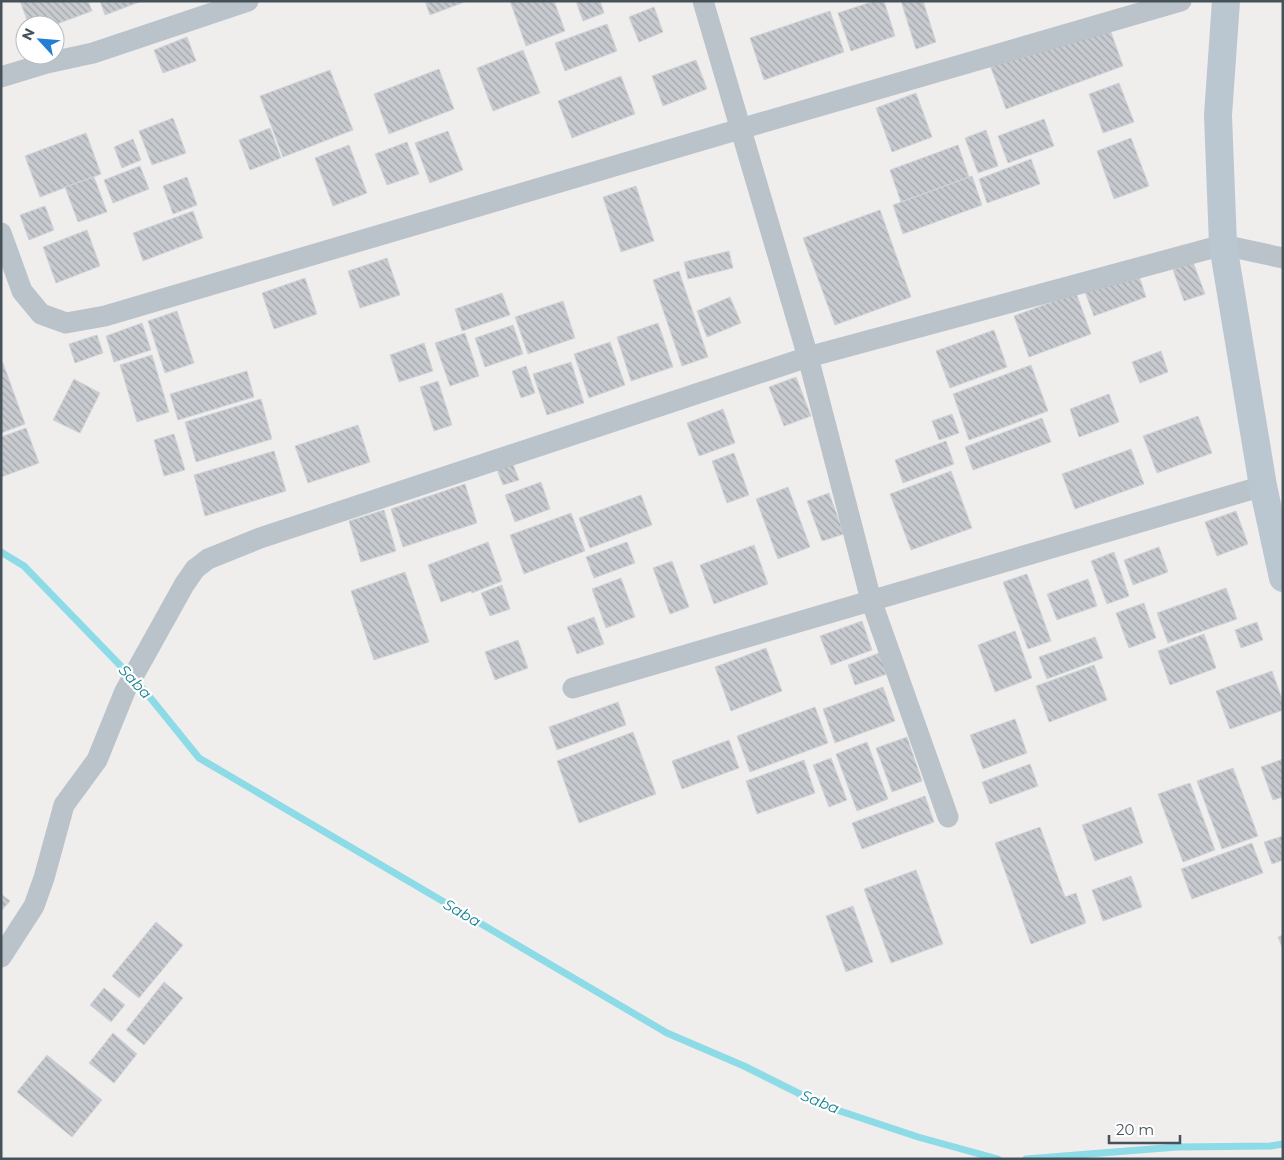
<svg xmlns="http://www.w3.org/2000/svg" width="1284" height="1160" font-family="Montserrat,sans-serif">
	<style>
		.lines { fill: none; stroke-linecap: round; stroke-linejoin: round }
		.stream { stroke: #8cdbe6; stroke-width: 7 }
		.building { fill: url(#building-back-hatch); stroke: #d1d4d8 }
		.street { stroke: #b9c3c9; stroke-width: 21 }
		.secondary { stroke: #bbc7d0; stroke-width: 28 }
		.labels { text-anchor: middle; stroke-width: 4.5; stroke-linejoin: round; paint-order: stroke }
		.water-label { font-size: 15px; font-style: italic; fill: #148191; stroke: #fff }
	</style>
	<defs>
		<pattern id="building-back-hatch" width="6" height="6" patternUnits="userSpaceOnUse" patternTransform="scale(1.25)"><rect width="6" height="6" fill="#c7cbd0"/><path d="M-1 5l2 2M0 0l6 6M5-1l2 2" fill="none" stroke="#a3a7ac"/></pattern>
	</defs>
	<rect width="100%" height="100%" fill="#f0eded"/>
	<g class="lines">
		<!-- stream -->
		<g class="stream">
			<path d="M1 552 24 566 144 690 199 758 667 1033 744 1066 822 1105 918 1137 998 1159"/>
			<path d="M1026 1159 1177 1147 1270 1146 1283 1144"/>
		</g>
	</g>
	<!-- building -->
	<g class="building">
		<path d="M20 1H88L92 11 54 25H29Z"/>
		<path d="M100 1H142L105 15Z"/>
		<path d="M425 1H467L430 15Z"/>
		<path d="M510 1H554L565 31 526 46Z"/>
		<path d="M576 1H600L604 13 583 21Z"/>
		<path d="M874 1H884L895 36 851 51 838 13Z"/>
		<path d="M901 1H923L936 42 916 49Z"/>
		<path d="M654 7 663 32 639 42 629 17Z"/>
		<path d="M830 11 844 52 764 80 750 38Z"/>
		<path d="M1107 21 1123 66 1006 109 990 65Z"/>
		<path d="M607 24 617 51 565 71 555 43Z"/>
		<path d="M187 37 196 61 163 73 154 50Z"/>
		<path d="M523 50 540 93 493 111 477 68Z"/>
		<path d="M696 60 707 89 663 106 652 76Z"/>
		<path d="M439 69 454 109 389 134 374 94Z"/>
		<path d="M330 70 353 130 283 157 260 96Z"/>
		<path d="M621 76 635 114 572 138 558 101Z"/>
		<path d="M1119 83 1134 122 1103 133 1089 94Z"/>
		<path d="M916 93 932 137 892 152 876 108Z"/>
		<path d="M173 118 186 153 152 165 139 131Z"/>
		<path d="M1044 119 1054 146 1008 163 998 136Z"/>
		<path d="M270 128 281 158 250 170 239 140Z"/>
		<path d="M986 130 998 166 978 173 965 138Z"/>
		<path d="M448 131 463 170 430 183 415 143Z"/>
		<path d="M86 133 101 174 40 197 25 156Z"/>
		<path d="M1131 138 1149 186 1114 199 1097 151Z"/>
		<path d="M133 139 141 160 122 168 114 147Z"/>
		<path d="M407 142 419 174 387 185 375 154Z"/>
		<path d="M349 145 367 193 333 206 315 158Z"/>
		<path d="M958 145 969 177 901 202 890 170Z"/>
		<path d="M1031 159 1040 184 987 203 979 179Z"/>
		<path d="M140 166 149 189 113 203 104 180Z"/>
		<path d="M972 176 982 205 903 234 893 205Z"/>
		<path d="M94 177 107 212 78 222 65 187Z"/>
		<path d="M187 177 197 205 173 214 163 186Z"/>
		<path d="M636 186 654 241 621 252 603 197Z"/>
		<path d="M45 206 54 230 29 240 20 215Z"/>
		<path d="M880 210 911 297 835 325 803 238Z"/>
		<path d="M193 211 203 238 143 261 133 233Z"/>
		<path d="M87 230 100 266 56 283 43 247Z"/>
		<path d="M729 251 733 268 688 279 684 262Z"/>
		<path d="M387 258 400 295 360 308 348 271Z"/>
		<path d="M1193 262 1205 294 1184 301 1173 270Z"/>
		<path d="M679 271 708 357 682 366 653 280Z"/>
		<path d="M1138 273 1146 297 1094 316 1085 292Z"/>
		<path d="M305 278 317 314 274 329 262 293Z"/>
		<path d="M502 293 510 315 462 331 455 309Z"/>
		<path d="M1076 293 1091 334 1029 357 1014 316Z"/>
		<path d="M730 297 741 323 707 337 697 311Z"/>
		<path d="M563 301 575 338 528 354 515 317Z"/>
		<path d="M177 311 194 363 165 373 148 321Z"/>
		<path d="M142 323 151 350 114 362 106 336Z"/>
		<path d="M658 323 673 367 631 381 617 337Z"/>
		<path d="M513 325 523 354 485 367 475 338Z"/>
		<path d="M994 330 1007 367 950 388 936 351Z"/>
		<path d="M465 333 479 376 450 386 435 343Z"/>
		<path d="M97 335 103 353 75 363 69 344Z"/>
		<path d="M610 342 625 385 589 398 574 354Z"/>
		<path d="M424 343 433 371 399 382 390 355Z"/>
		<path d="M1161 351 1168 372 1140 383 1132 362Z"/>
		<path d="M152 355 169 412 137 422 120 365Z"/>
		<path d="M571 362 584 403 547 415 533 374Z"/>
		<path d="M3 363 25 424 1 433V364Z"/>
		<path d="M1031 365 1048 411 969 440 953 394Z"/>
		<path d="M526 366 535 393 521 398 512 371Z"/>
		<path d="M247 371 254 397 178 420 170 394Z"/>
		<path d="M796 377 811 416 784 426 769 387Z"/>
		<path d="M74 379 100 393 80 433 53 420Z"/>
		<path d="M438 381 452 425 434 431 420 387Z"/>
		<path d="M1109 394 1119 422 1079 437 1070 409Z"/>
		<path d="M261 399 272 439 196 462 185 422Z"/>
		<path d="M723 409 735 443 699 456 687 423Z"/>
		<path d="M952 414 959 433 939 440 932 421Z"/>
		<path d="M1198 416 1212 453 1157 473 1143 436Z"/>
		<path d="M1042 418 1051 442 973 470 965 447Z"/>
		<path d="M358 425 370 462 308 483 295 446Z"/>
		<path d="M26 428 39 463 1 477V437Z"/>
		<path d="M174 434 185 470 164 476 154 440Z"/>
		<path d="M946 441 954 464 903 483 895 460Z"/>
		<path d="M1131 449 1144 484 1075 509 1062 474Z"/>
		<path d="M274 451 286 491 205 516 194 475Z"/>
		<path d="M734 453 749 495 727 503 712 461Z"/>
		<path d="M513 464 519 480 503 485 497 470Z"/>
		<path d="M951 471 972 528 911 550 890 494Z"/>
		<path d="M541 482 550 509 515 522 505 495Z"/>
		<path d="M465 484 477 523 403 547 391 509Z"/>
		<path d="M788 487 810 547 778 559 756 499Z"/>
		<path d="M829 493 844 534 822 541 807 501Z"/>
		<path d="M641 495 652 525 590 548 579 518Z"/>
		<path d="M384 510 396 551 361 562 349 521Z"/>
		<path d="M1236 511 1248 544 1217 556 1205 522Z"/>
		<path d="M571 513 585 551 524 574 510 535Z"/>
		<path d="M488 542 502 581 472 593 471 591 441 602 428 565Z"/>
		<path d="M627 542 635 563 594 578 586 557Z"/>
		<path d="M754 545 768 584 714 604 700 565Z"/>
		<path d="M1159 547 1168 572 1133 585 1124 560Z"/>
		<path d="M1114 552 1129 596 1107 604 1091 561Z"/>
		<path d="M672 561 689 607 670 614 653 568Z"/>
		<path d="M405 572 429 642 374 660 351 591Z"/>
		<path d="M1027 574 1051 641 1028 649 1003 582Z"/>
		<path d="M621 578 635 617 606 628 592 589Z"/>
		<path d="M1088 579 1097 606 1057 620 1047 594Z"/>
		<path d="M502 585 510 609 490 616 481 593Z"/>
		<path d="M1226 588 1237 619 1168 643 1157 613Z"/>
		<path d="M1144 603 1156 638 1129 648 1116 613Z"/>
		<path d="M594 617 604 644 577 654 567 627Z"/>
		<path d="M862 621 872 650 831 665 820 636Z"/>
		<path d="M1257 622 1263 640 1241 648 1235 630Z"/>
		<path d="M1015 631 1032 678 995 692 978 645Z"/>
		<path d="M1204 634 1216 668 1170 685 1158 651Z"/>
		<path d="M1095 637 1103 658 1047 679 1039 657Z"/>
		<path d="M518 640 528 668 495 680 485 652Z"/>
		<path d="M766 648 782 691 731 711 715 667Z"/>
		<path d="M879 653 887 674 855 685 848 665Z"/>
		<path d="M1094 665 1107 700 1049 722 1036 686Z"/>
		<path d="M1272 671 1283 702V710L1230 729 1216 691Z"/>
		<path d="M883 687 895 721 835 743 823 709Z"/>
		<path d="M618 702 626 725 557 750 549 727Z"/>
		<path d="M815 707 828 743 750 772 737 736Z"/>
		<path d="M1015 719 1027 753 983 769 970 735Z"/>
		<path d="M633 732 656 794 579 823 557 761Z"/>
		<path d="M907 737 922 781 892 792 876 748Z"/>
		<path d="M729 740 739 768 682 789 672 761Z"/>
		<path d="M867 742 888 799 857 811 836 754Z"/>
		<path d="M831 758 847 800 829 807 813 765Z"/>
		<path d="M1283 759V797L1273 800 1261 767Z"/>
		<path d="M804 760 815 793 757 814 746 781Z"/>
		<path d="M1030 764 1038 786 990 804 982 782Z"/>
		<path d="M1233 768 1258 836 1222 849 1197 781Z"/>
		<path d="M1190 783 1215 850 1183 862 1158 794Z"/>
		<path d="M925 796 934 822 862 849 852 823Z"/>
		<path d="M1131 807 1143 843 1095 861 1082 825Z"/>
		<path d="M1040 827 1065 897 1076 893 1086 923 1031 944 995 843Z"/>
		<path d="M1283 836V860L1272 864 1264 842Z"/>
		<path d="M1252 843 1263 873 1192 899 1181 869Z"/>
		<path d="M916 870 943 944 891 963 864 889Z"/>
		<path d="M1131 876 1142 907 1103 921 1092 890Z"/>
		<path d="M1 894 10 901 1 911Z"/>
		<path d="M853 906 873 962 846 972 826 916Z"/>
		<path d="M156 922 183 945 139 998 112 976Z"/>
		<path d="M1283 935V949L1278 937Z"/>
		<path d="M164 982 183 998 144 1045 126 1030Z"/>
		<path d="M104 988 125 1005 111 1022 90 1005Z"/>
		<path d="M113 1033 137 1054 114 1083 89 1063Z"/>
		<path d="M47 1055 102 1100 72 1137 17 1092Z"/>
	</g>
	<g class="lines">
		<!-- street -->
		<g class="street">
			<path d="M703 1 808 357 871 600 948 817"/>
			<path d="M1 77 47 63 93 53 248 1"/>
			<path d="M1 233 22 291 41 314 66 323 105 316 740 129 1181 1"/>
			<path d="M573 688 1263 486"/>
			<path d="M1 957 34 906 44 878 64 805 97 760 125 691 184 585 195 569 208 559 260 538 808 357 1223 245 1283 258"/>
		</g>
		<!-- secondary -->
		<path class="secondary" d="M1226 1 1218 115 1223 245 1263 486 1283 578"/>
	</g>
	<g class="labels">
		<!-- water labels -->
		<g class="water-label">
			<text transform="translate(135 682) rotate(47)" y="5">Saba</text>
			<text transform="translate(462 913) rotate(30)" y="5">Saba</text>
			<text transform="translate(820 1102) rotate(22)" y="5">Saba</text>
		</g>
	</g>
	<!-- border -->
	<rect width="1284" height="1160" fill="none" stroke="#465259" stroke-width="5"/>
	<!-- north arrow -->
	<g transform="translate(40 40) rotate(296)"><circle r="24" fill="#ffffff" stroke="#b5babd"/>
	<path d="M0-4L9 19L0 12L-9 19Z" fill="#237fd4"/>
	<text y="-8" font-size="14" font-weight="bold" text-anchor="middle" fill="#465259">N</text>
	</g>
	<!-- scale -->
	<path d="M1109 1135v8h71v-8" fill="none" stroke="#465259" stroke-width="2.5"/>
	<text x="1116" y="1135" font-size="15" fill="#465259" stroke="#ffffff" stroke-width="4" paint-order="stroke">20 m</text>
</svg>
